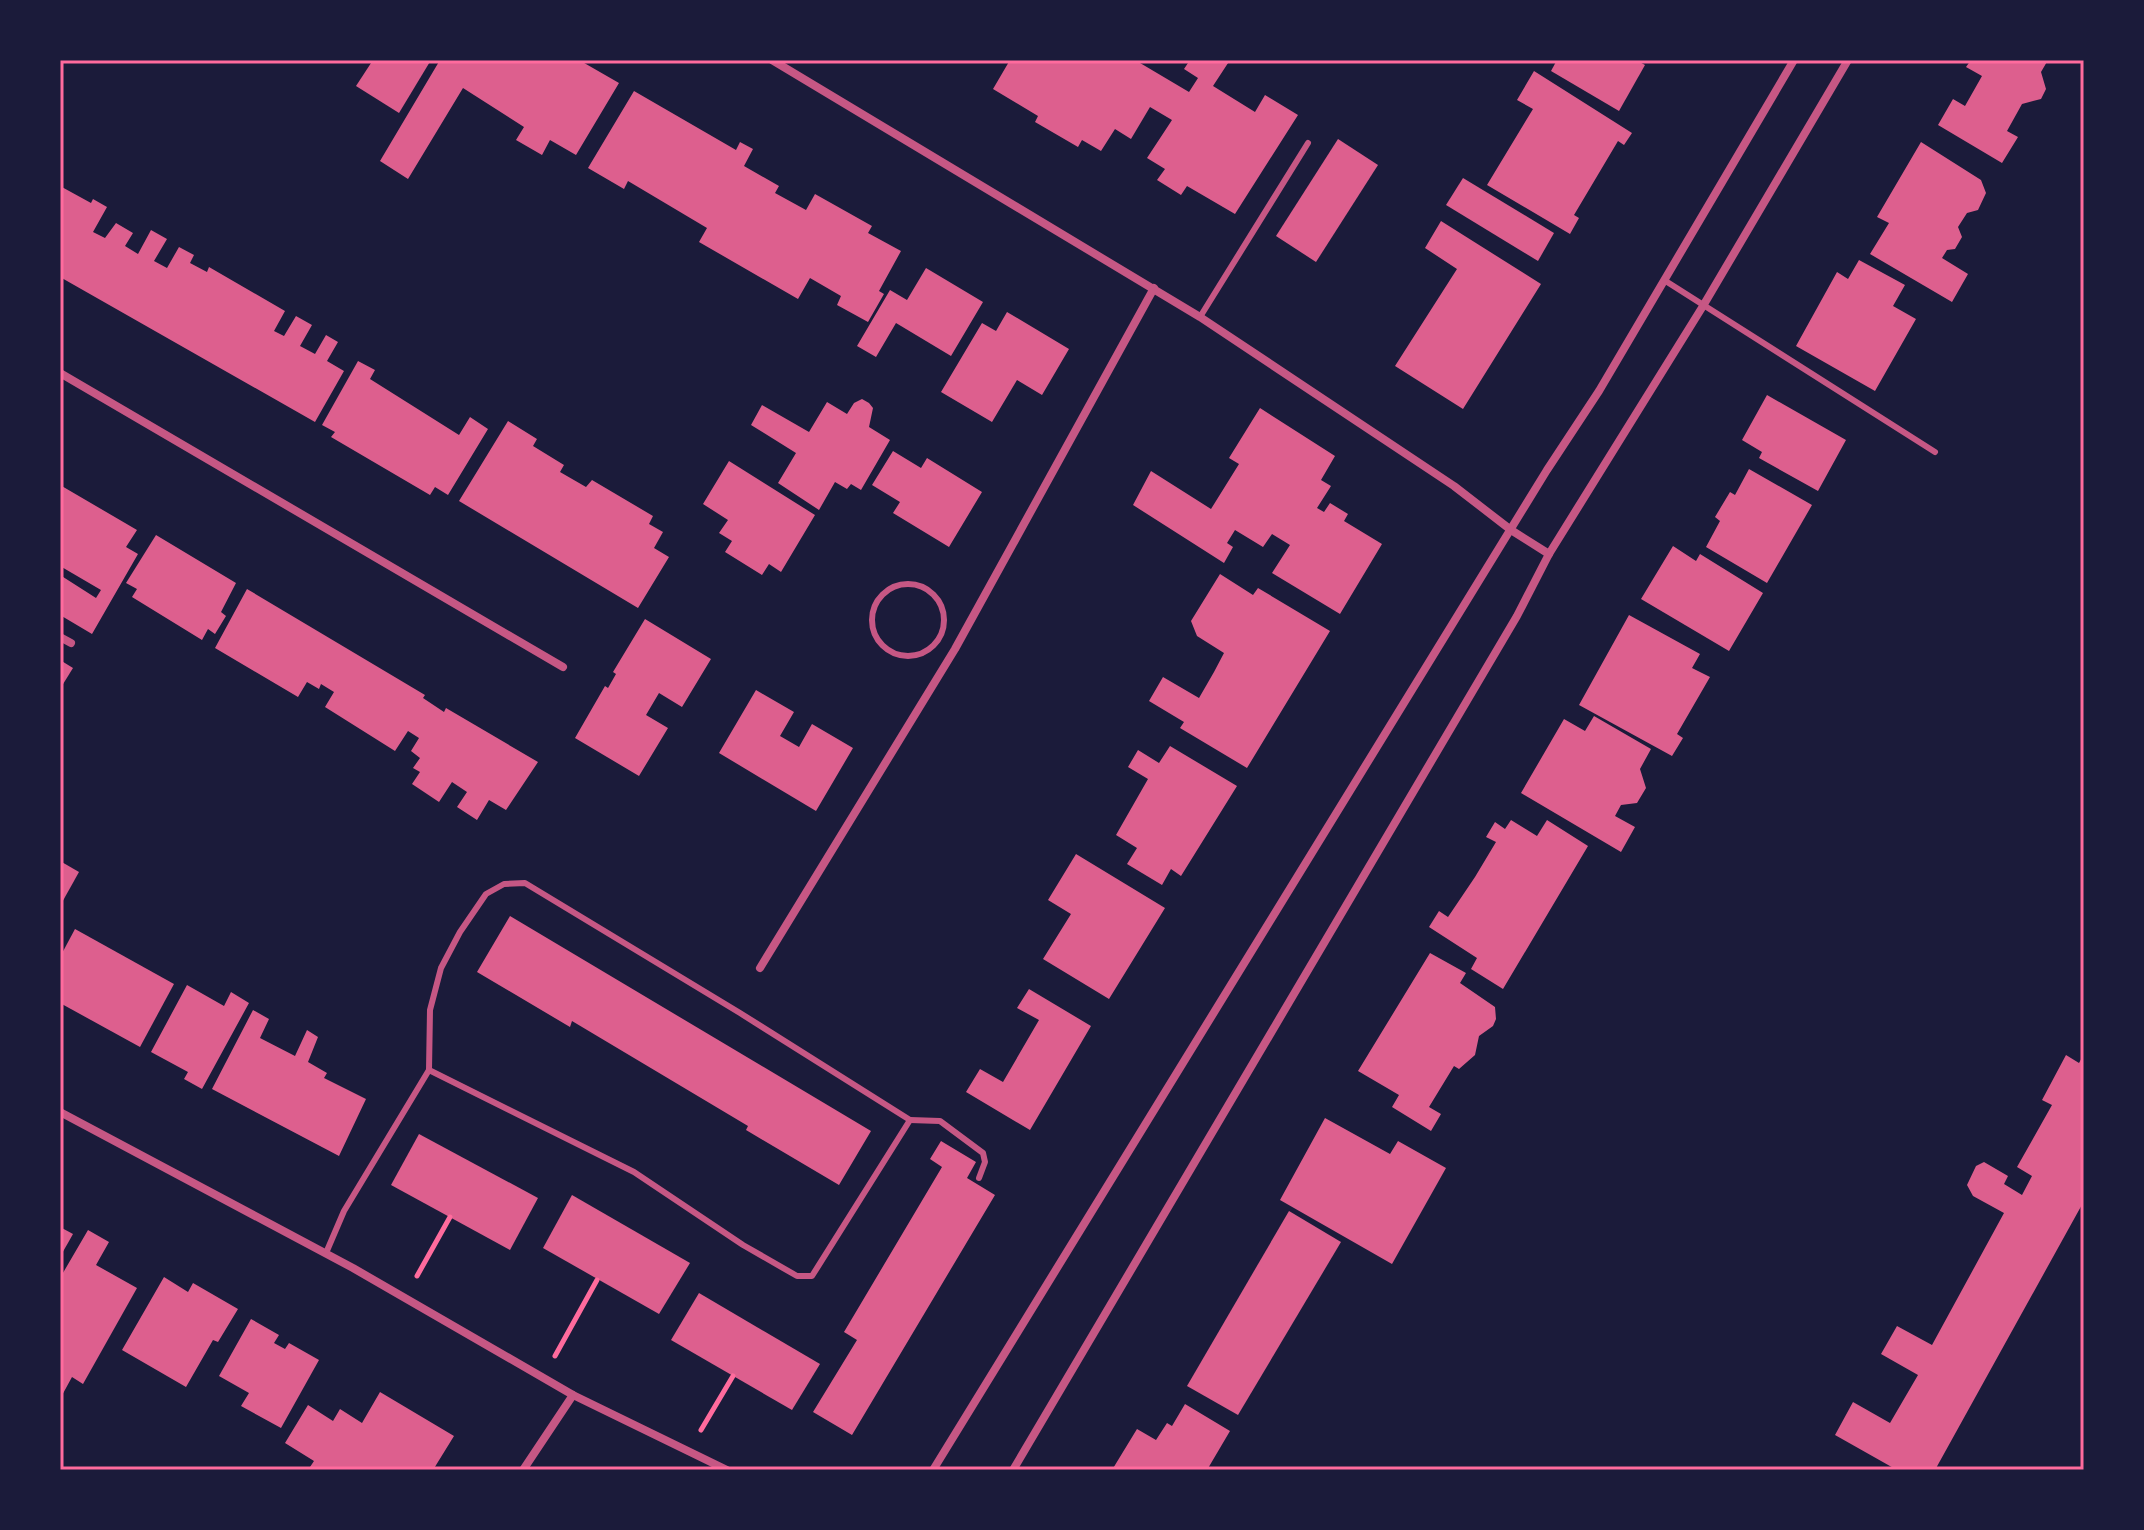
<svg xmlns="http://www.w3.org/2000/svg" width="2144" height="1530" font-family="Lato,sans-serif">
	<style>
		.building { fill: #dd5f8e }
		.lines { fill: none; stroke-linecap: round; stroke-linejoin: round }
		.path { stroke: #ff6b9d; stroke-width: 5 }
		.service { stroke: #c65784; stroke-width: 6 }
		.minor { stroke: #c65784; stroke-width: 8 }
		.neatline { fill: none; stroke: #ff6b9d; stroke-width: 3 }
	</style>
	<rect width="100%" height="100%" fill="#1b1b3a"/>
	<!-- building -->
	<g class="building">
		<path d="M373 60H431L399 113 356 86Z"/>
		<path d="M440 60H579L619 83 576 155 550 140 542 155 516 140 524 127 463 88 408 179 380 161Z"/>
		<path d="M1010 60H1135L1189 92 1198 78 1184 69 1190 60H1230L1213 86 1255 112 1265 95 1298 115 1235 214 1187 186 1181 195 1157 180 1165 169 1147 158 1172 120 1150 107 1131 139 1115 129 1101 151 1082 140 1078 147 1035 122 1038 116 993 89Z"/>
		<path d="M1557 60H1636L1645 65 1619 111 1551 71Z"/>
		<path d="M1971 60H2048L2041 72 2046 89 2041 99 2022 104 2007 131 2018 137 2002 163 1938 125 1953 99 1965 106 1982 76 1966 67Z"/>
		<path d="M1534 71 1632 133 1624 145 1618 141 1574 215 1579 218 1570 234 1487 185 1533 109 1517 100Z"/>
		<path d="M634 91 736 150 740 142 753 149 744 166 779 186 775 193 806 210 815 194 872 226 868 233 901 251 879 291 884 294 868 322 837 305 841 296 810 278 798 299 699 242 707 228 628 181 624 189 588 168Z"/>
		<path d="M1338 139 1378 165 1316 262 1276 236Z"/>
		<path d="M1921 142 1981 180 1986 193 1978 210 1967 213 1958 227 1962 237 1955 249 1947 250 1942 258 1968 274 1952 302 1870 254 1889 223 1877 217Z"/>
		<path d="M1463 178 1554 233 1538 261 1446 205Z"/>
		<path d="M60 186 91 203 93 199 107 207 93 232 105 238 116 223 133 233 125 246 138 254 151 230 167 239 154 261 167 268 179 247 194 255 190 263 207 272 209 267 285 311 274 331 284 336 296 316 312 325 300 346 315 354 326 335 338 342 327 361 344 371 315 422 60 277Z"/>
		<path d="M1441 221 1541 284 1463 409 1395 366 1457 269 1425 248Z"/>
		<path d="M1859 260 1905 285 1893 306 1916 319 1875 391 1796 346 1837 272 1848 279Z"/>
		<path d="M926 268 983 302 951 356 896 323 876 357 857 346 890 290 907 300Z"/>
		<path d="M1007 312 1069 349 1042 395 1017 380 992 422 941 392 982 323 996 331Z"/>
		<path d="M358 361 375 370 370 379 459 435 470 417 488 429 448 495 435 487 430 495 331 437 335 432 322 425Z"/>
		<path d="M1767 395 1846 440 1818 491 1759 458 1762 452 1742 440Z"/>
		<path d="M862 399 869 403 873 408 869 427 890 440 861 490 851 484 847 489 835 482 819 510 778 483 796 453 751 425 762 405 809 432 827 402 847 414 854 403Z"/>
		<path d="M1260 408 1335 456 1321 480 1331 486 1317 508 1324 512 1330 503 1348 514 1344 521 1382 544 1340 614 1272 573 1290 545 1272 534 1263 547 1235 530 1227 543 1233 547 1224 563 1133 505 1151 471 1211 509 1239 464 1229 458Z"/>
		<path d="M508 421 537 439 533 446 564 465 560 472 586 487 592 480 653 516 649 524 663 532 654 548 669 557 638 608 459 501Z"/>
		<path d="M893 451 921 468 927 458 982 492 949 547 893 513 900 502 872 485Z"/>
		<path d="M729 461 815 515 781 572 769 564 762 575 725 552 732 541 719 533 728 520 703 504Z"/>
		<path d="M1749 469 1812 505 1767 583 1706 547 1720 521 1715 517 1730 492 1735 495Z"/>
		<path d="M60 485 137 530 126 547 138 554 92 634 60 615V575L96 598 101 590 60 566Z"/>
		<path d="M156 535 236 583 221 612 226 616 215 634 208 629 202 640 132 597 137 589 126 583Z"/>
		<path d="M1673 546 1696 561 1700 554 1763 593 1729 651 1641 599Z"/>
		<path d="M1220 574 1253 595 1258 588 1330 631 1247 768 1180 728 1184 722 1149 701 1163 677 1199 698 1214 672 1224 653 1197 636 1191 621Z"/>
		<path d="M247 589 425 695 423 698 444 712 446 708 538 762 506 810 489 800 477 820 457 807 467 792 452 782 439 802 412 784 420 772 413 768 420 758 411 751 419 738 408 731 395 751 325 707 334 692 321 684 319 689 307 682 298 697 215 648Z"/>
		<path d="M1629 615 1700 654 1692 668 1710 677 1677 734 1683 738 1672 756 1579 705Z"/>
		<path d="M645 619 711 659 682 707 659 693 646 715 668 728 639 776 575 738 605 686 608 688 616 674 613 672Z"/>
		<path d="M60 660 73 668 60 689Z"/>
		<path d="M756 690 794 712 780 736 799 747 812 724 853 748 816 811 719 753Z"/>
		<path d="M1594 716 1651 749 1640 769 1646 788 1637 803 1621 805 1615 816 1635 827 1621 852 1521 793 1564 719 1585 731Z"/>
		<path d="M1170 746 1237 786 1181 876 1171 869 1162 885 1127 864 1137 848 1116 835 1148 779 1128 767 1138 750 1159 763Z"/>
		<path d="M1511 820 1537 836 1547 820 1588 846 1503 989 1471 969 1477 958 1429 927 1439 911 1448 917 1475 877 1496 842 1486 837 1495 822 1505 829Z"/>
		<path d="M1076 854 1165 908 1109 999 1043 959 1071 914 1048 900Z"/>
		<path d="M60 861 79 872 60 906Z"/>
		<path d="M510 916 871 1131 839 1185 746 1130 748 1126 572 1021 570 1027 477 972Z"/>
		<path d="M75 929 174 984 140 1047 60 1003V957Z"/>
		<path d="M1430 953 1466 973 1460 983 1495 1007 1496 1019 1493 1026 1479 1036 1475 1055 1459 1069 1454 1066 1429 1107 1441 1114 1431 1131 1392 1107 1399 1095 1358 1071Z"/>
		<path d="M187 985 224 1006 231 992 249 1003 202 1089 184 1079 188 1072 151 1052Z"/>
		<path d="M1029 989 1091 1026 1030 1130 966 1092 980 1069 1003 1082 1039 1020 1017 1008Z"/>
		<path d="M253 1010 269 1019 260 1038 295 1056 307 1030 318 1037 308 1062 327 1073 324 1078 366 1099 339 1156 212 1089Z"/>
		<path d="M2084 1054V1201L1935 1470H1897L1835 1435 1853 1402 1890 1423 1918 1375 1881 1354 1897 1326 1932 1345 2004 1213 1973 1196 1967 1185 1976 1166 1984 1162 2008 1176 2004 1184 2022 1195 2032 1176 2017 1167 2052 1105 2042 1100 2066 1055 2079 1063Z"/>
		<path d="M1325 1118 1390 1154 1398 1141 1446 1168 1392 1264 1280 1200Z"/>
		<path d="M419 1134 538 1198 510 1250 391 1185Z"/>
		<path d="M941 1141 976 1162 967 1178 995 1195 852 1435 813 1412 857 1340 844 1332 942 1167 930 1159Z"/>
		<path d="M572 1195 690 1263 659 1314 543 1248Z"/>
		<path d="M1289 1211 1341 1242 1238 1415 1187 1386Z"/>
		<path d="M60 1227 73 1234 60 1257Z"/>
		<path d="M88 1230 109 1242 96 1265 137 1288 83 1384 72 1377 60 1399V1278Z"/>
		<path d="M164 1277 188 1292 193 1283 238 1309 218 1342 213 1340 186 1387 122 1350Z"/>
		<path d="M699 1293 820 1364 792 1410 671 1340Z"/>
		<path d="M251 1319 279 1335 274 1343 285 1349 289 1343 319 1360 281 1428 241 1406 249 1393 219 1376Z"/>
		<path d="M380 1392 454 1436 433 1470H308L314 1461 285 1443 308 1405 333 1421 340 1409 362 1423Z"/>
		<path d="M1185 1404 1230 1431 1207 1470H1112L1137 1429 1156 1440 1167 1423 1172 1426Z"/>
	</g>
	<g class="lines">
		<!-- path -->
		<g class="path">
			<path d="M417 1276 450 1217"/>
			<path d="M555 1356 597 1280"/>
			<path d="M701 1430 733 1376"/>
		</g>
		<!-- service -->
		<g class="service">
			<path d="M1664 280 1935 452"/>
			<path d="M1200 317 1308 143"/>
			<circle cx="908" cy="620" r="36"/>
			<path d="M525 883 740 1013 910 1120 812 1276H797L743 1245 634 1172 429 1070 430 1010 441 968 460 932 486 894 504 884Z"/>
			<path d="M910 1120 940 1121 983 1153 985 1162 979 1178"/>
			<path d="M326 1253 344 1211 429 1070"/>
		</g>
		<!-- minor -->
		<g class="minor">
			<path d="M772 60 1200 317 1454 486 1511 530 1549 554"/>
			<path d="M60 373 563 667"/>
			<path d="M60 637 71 643"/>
			<path d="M760 968 955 649 1154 288"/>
			<path d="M60 1112 353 1268 573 1395 727 1470"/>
			<path d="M523 1470 573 1395"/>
			<path d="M933 1470 1547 470 1599 391 1794 60"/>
			<path d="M1013 1470 1517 616 1549 554 1703 306 1848 60"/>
		</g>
	</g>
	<!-- border -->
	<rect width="2144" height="1530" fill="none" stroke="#1b1b3a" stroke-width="124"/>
	<rect x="62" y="62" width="2020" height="1406" class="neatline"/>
</svg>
